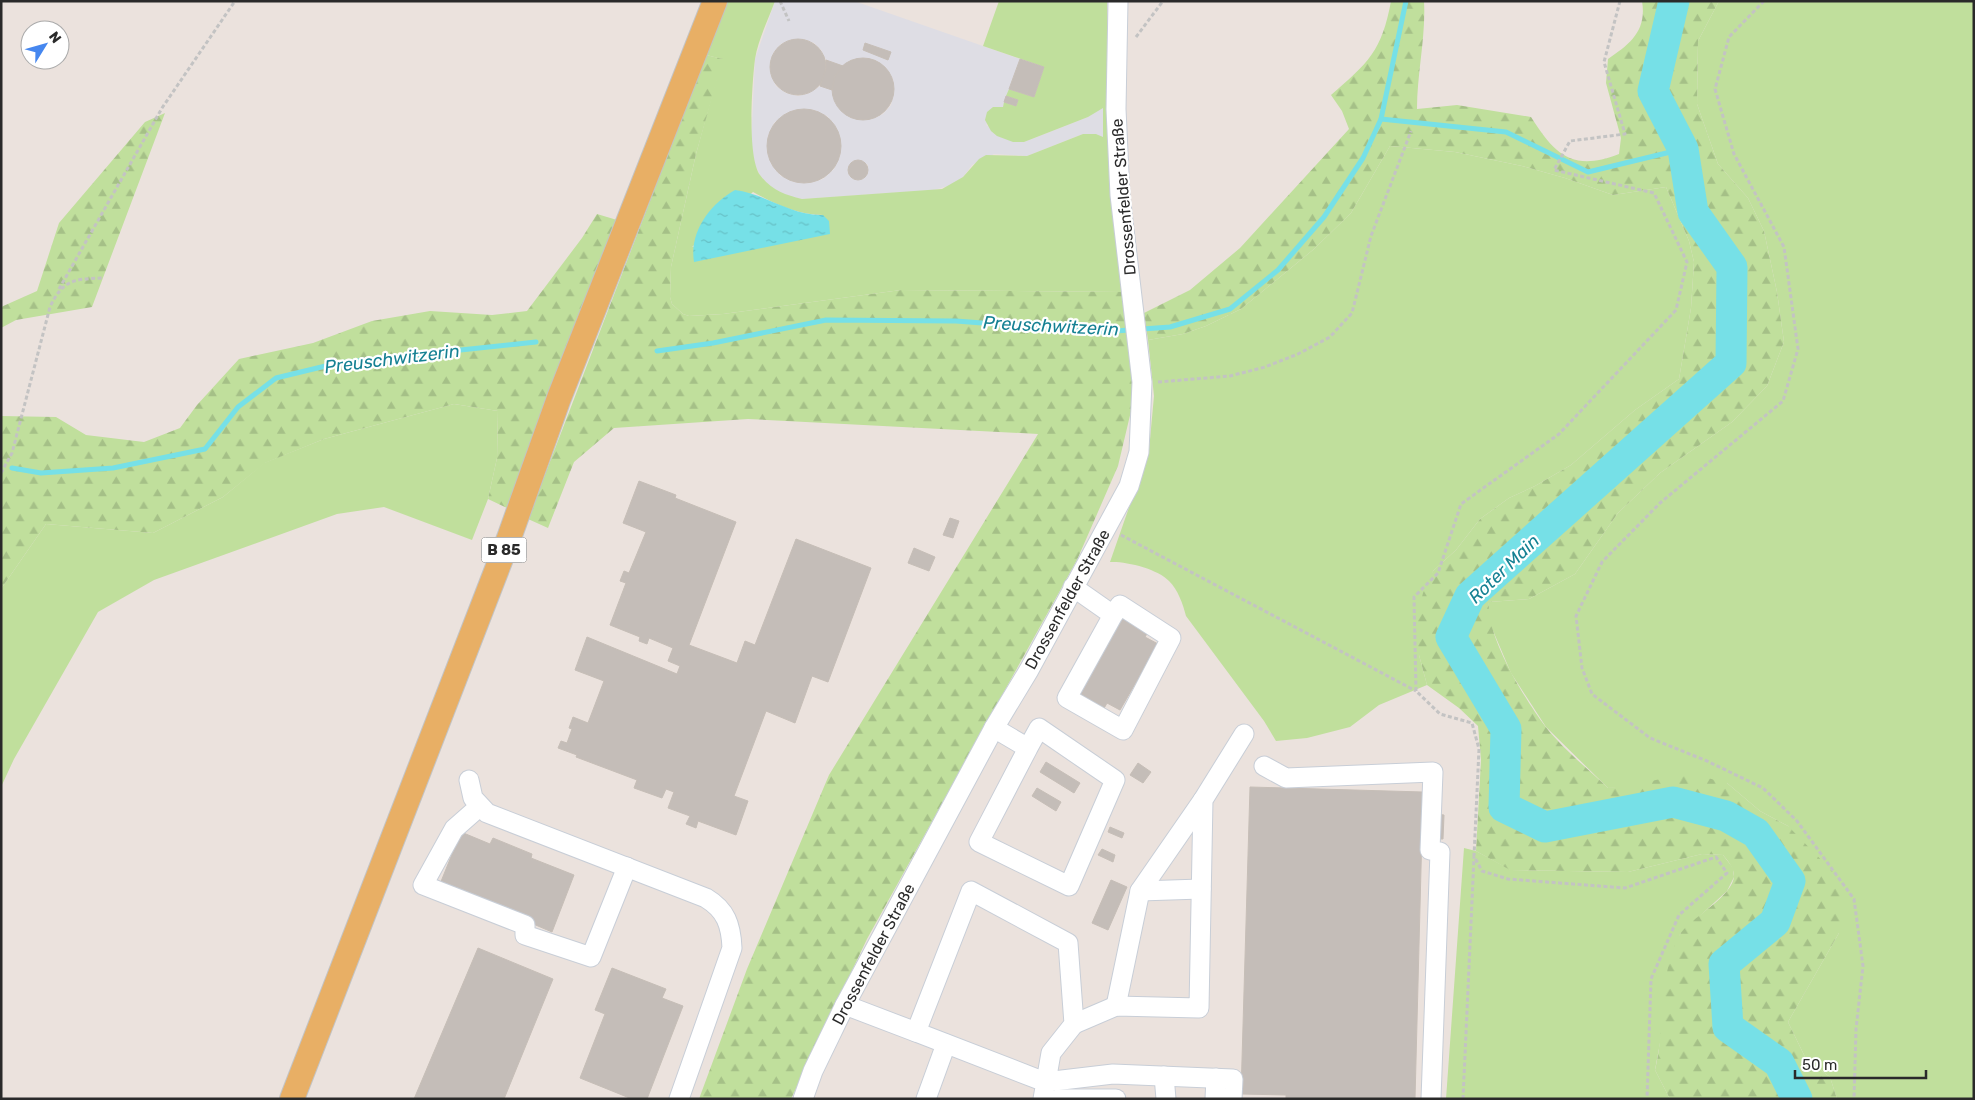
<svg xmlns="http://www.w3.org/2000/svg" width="1975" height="1100" font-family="Rubik,sans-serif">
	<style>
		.industrial { fill: #dedde4; fill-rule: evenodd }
		.grass { fill: #c0df9c; fill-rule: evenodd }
		.forest { fill: url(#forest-firs) }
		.water { fill: url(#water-ripples) }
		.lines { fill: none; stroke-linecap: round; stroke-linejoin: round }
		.stream { stroke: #76e0e7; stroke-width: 5 }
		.river { stroke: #76e0e7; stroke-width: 31 }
		.building { fill: #c4bdb8; stroke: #c6beb7 }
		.minor-casing { stroke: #c8ced7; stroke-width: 21 }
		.major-casing { stroke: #c3c3c3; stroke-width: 26 }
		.path { stroke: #c3c3c3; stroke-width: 3; stroke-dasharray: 4 2.5; stroke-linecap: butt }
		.minor { stroke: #fff; stroke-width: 19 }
		.major { stroke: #e8af65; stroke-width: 24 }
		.labels { text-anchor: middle; stroke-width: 4.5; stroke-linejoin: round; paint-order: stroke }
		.shield { fill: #fff; stroke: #6a6a6a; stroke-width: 1 }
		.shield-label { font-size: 15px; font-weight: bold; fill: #2a2a2a }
		.street-label { font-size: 16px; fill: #2a2a2a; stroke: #fff }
		.water-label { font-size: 18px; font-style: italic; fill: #158193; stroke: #fff }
	</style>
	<defs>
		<pattern id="forest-firs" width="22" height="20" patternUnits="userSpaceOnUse" patternTransform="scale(1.25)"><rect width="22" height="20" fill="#c0df9c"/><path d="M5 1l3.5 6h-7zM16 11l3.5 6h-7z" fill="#a5c087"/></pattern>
		<pattern id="water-ripples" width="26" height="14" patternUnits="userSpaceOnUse" patternTransform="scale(1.25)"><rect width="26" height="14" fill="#76e0e7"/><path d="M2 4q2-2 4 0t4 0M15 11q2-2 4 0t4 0" fill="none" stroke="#66c0c6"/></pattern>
	</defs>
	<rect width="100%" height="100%" fill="#ebe2dd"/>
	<!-- industrial -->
	<path class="industrial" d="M775 1H854L1020 59 1003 107 986 125 1019 142H1024L1088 117 1103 107V138L1096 134H1083L1027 156 994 154 972 165 963 177 951 185 934 190 802 199 784 195 768 185 760 175 754 163 751 147 755 59ZM803 39 814 43 821 50 826 60 843 66 852 60 864 58 875 60 886 68 893 79 894 92 891 105 883 114 872 119 860 120 849 117 840 109 832 90 820 86 809 93 798 96 786 93 776 86 771 75 770 63 774 52 781 44 792 40ZM799 109 814 110 827 116 836 127 841 141 840 156 834 169 823 179 809 183 794 182 781 176 772 165 767 151 768 136 774 123 785 114ZM861 160 868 165V173L863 179 855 180 849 175 848 167 853 161Z"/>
	<!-- grass -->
	<g class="grass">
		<path d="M726 1H775C768 20 758 40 755 59 752 83 747 157 760 175 771 190 785 195 802 199L942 189 963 177 979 159 986 155 1027 156 1083 134H1096L1103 137V108L1088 117 1024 142H1013L997 136 991 131 985 120 987 112 993 107H1003L1004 102 1016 106 1018 100 1006 96 1009 89 1034 97 1044 67 983 46 999 1H1107L1110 150 1122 292 901 290 723 314 689 316 683 314 672 304 670 297 671 267 696 154 722 59 706 55ZM753 192C775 204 797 215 823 215L692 247Z"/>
		<path d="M1719 1H1974V1099H1837L1830 1077 1806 1059 1788 1022 1839 933 1788 826 1760 811 1727 783 1608 788 1546 727 1511 673 1488 619 1489 602 1529 599 1575 574 1618 513 1660 473 1732 422 1767 386 1784 342 1777 292 1764 231 1748 198 1718 164 1697 104 1698 41Z"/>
		<path d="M1390 146 1455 152 1522 166 1565 178 1613 195 1666 187 1689 241 1694 262 1691 308 1679 379 1635 410 1571 465 1535 486 1509 498 1480 519 1456 550 1433 571 1419 655 1427 685 1379 705 1350 727 1307 738 1276 741 1264 721 1186 616C1183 604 1178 590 1169 581 1158 569 1126 561 1110 562L1149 450 1154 396 1148 340 1183 334 1206 326 1241 309 1280 277 1314 249 1351 213Z"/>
		<path d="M454 404 498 411 497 458 488 499 472 540 384 507 337 514 154 580 98 612 14 759 1 787V589L46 524 153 533 223 497 264 463 324 439Z"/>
		<path d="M1464 848 1476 851 1511 870 1628 872 1702 854 1723 855 1733 868 1734 877 1727 891 1680 934 1655 1070 1670 1099H1446Z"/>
	</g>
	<!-- forest -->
	<g class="forest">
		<path d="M1391 1H1424C1426 37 1417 73 1417 109L1457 105 1531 117C1555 155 1573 172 1619 154L1621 138 1606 83 1608 59C1630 44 1647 31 1642 1H1719L1698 41 1697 104 1718 164 1748 198 1764 231 1777 292 1784 342 1767 386 1732 422 1660 473 1618 513 1575 574 1529 599 1489 602C1486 636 1524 698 1545 726 1562 748 1587 768 1608 788L1633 785 1688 773 1727 783 1760 811 1788 826 1836 875 1844 892 1839 933 1788 1022 1806 1059 1830 1077 1837 1099H1670L1655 1070C1666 1025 1658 976 1679 936 1689 918 1736 896 1734 874 1733 867 1728 861 1723 855L1702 854 1628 872 1510 870 1476 851 1481 760 1478 726 1459 708 1427 685 1419 655 1416 621 1423 593 1433 571 1456 550 1480 519 1509 498 1535 486 1571 465 1635 410 1679 379 1691 308 1694 262 1689 241 1666 187 1613 195 1565 178 1522 166 1455 152 1390 146 1351 213 1314 249 1280 277 1241 309 1206 326 1183 334 1148 340 1144 313 1190 290 1240 248 1349 129 1342 111 1331 95C1368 63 1382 51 1391 1Z"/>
		<path d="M706 55 723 59 696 154 671 267 670 297 672 304 683 314 689 316 723 314 901 290 1122 292 1132 371V407L1118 466 1077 560 867 939 791 1099H699L747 969 829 775 1038 434 748 419 614 428 574 462 548 528 528 519Z"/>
		<path d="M165 113 92 307 16 320 1 328V307L37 291 59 223 145 122Z"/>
		<path d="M597 214 617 220 507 508 488 499 497 458 498 411 454 404 324 439 265 463 223 497 153 533 46 524 1 589V416L56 417 86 435 144 442 180 428 197 405 239 359 313 343 372 321 430 311 492 315 527 311 582 238Z"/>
	</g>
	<!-- water -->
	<path class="water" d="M735 190C766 194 791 216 823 215L829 221 830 234 694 262C689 232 710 204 735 190Z"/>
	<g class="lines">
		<!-- stream -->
		<g class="stream">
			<path d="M1381 119 1506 132 1588 172 1683 149"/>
			<path d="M657 351 713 343 826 320 956 321 1102 332 1170 327 1230 309 1278 270 1324 217 1363 158 1381 119 1406 1"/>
			<path d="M12 468 41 473 113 468 205 449 238 407 276 378 338 363 536 342"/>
		</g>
		<!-- river -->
		<path class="river" d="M1674 1 1653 91 1683 149 1693 212 1732 267 1731 363 1470 596 1451 637 1506 729 1504 807 1545 827 1673 802 1726 816 1756 833 1790 881 1775 922 1724 964 1728 1027 1779 1063 1797 1099"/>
	</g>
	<!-- building -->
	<g class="building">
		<circle cx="798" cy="67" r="28"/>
		<path d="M865 43 891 52 888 60 863 50Z"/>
		<circle cx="863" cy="89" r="31"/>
		<path d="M1020 59 1044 67 1034 97 1009 89Z"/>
		<path d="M826 60 843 66 835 76 832 90 820 86 826 69Z"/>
		<path d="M1006 96 1018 100 1016 106 1004 102Z"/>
		<circle cx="804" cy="146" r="37"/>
		<circle cx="858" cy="170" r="10"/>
		<path d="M639 481 676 495 675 498 736 522 689 645 737 663 745 641 755 645 796 539 871 568 828 682 812 676 795 723 766 711 734 796 748 801 736 835 698 821 696 828 686 824 690 816 668 808 674 792 666 789 662 798 634 788 637 780 576 757 577 755 558 748 561 741 567 743 572 729 569 728 573 717 588 723 604 681 575 670 587 637 677 674 680 666 668 661 673 648 649 638 647 644 639 641 640 637 610 625 626 583 620 581 624 571 629 573 646 532 623 523Z"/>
		<path d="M950 518 959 521 953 538 943 535Z"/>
		<path d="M914 548 935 557 929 571 908 563Z"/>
		<path d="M1123 617 1148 632 1145 637 1158 644 1120 710 1107 703 1102 712 1077 698Z"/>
		<path d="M1046 762 1080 783 1074 793 1040 772Z"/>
		<path d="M1138 763 1151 772 1143 783 1130 775Z"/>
		<path d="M1250 787 1423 792 1415 1099H1286V1095L1241 1094Z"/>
		<path d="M1037 788 1061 802 1056 811 1032 796Z"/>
		<path d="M1436 814 1444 815 1443 839H1434Z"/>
		<path d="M1110 827 1124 833 1122 838 1108 832Z"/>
		<path d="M461 832 490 844 493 838 532 854 531 858 574 875 552 932 440 884Z"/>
		<path d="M1102 849 1115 855 1113 862 1098 855Z"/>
		<path d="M1111 880 1127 887 1108 930 1092 923Z"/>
		<path d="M478 948 553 979 504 1099H414Z"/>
		<path d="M612 968 666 989 662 998 683 1006 647 1099H632L580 1078 605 1014 595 1010Z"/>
	</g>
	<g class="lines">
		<defs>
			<g id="minor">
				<path d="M1073 587 1113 615 1067 698 1123 730 1171 638 1120 605 1113 615"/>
				<path d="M994 728 1028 748 1039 728 1115 780 1069 886 979 842 1028 748"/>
				<path d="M1264 766 1286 778 1433 772 1430 850 1440 852 1431 1099"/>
				<path d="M469 780 473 798 487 813 706 898C726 910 731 925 732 948L679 1099"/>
				<path d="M479 807 454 829 423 885 525 925V935L591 957 627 867"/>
				<path d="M1140 891 1201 889"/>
				<path d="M845 1005 916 1032"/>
				<path d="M1116 1006 1140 891 1203 800"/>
				<path d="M1074 1024 1116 1006 1199 1008 1203 800 1244 734"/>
				<path d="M1164 1076 1166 1099"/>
				<path d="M803 1099 813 1071 845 1005 994 728 1029 670 1129 486 1139 452 1142 382 1120 195 1116 109 1118 1"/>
				<path d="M926 1099 946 1044"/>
				<path d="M1043 1099 1051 1053 1074 1024 1068 943 971 891 916 1032 1045 1082 1113 1074 1233 1079 1232 1099"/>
				<path d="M1058 1099H1116"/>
				<path d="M1215 1099 1216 1078"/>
			</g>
			<path id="major" d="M292 1099 509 538 559 398 715 1"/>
		</defs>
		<!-- minor casing -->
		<use href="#minor" class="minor-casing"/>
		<!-- major casing -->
		<use href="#major" class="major-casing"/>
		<!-- path -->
		<g class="path">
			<path d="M780 1 789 21"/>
			<path d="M1620 1 1604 62 1625 134 1570 141 1554 170 1654 193 1687 262 1676 310 1559 434 1461 504 1438 573 1414 597 1416 691 1440 714 1472 723 1479 749 1474 856 1482 871 1508 879 1625 888 1716 857 1727 873 1679 915 1651 979 1647 1099"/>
			<path d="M1764 1 1729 37 1715 89 1734 154 1784 247 1798 349 1783 401 1660 503 1602 562 1576 616 1582 668 1592 694 1650 738 1707 761 1763 788 1797 821 1854 899 1863 966 1856 1029 1854 1099"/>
			<path d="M1136 37 1163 1"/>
			<path d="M59 289 162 108 235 1"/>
			<path d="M1158 382 1230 376 1265 367 1298 354 1330 337 1352 313 1371 236 1411 131"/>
			<path d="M1 473 12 453 50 307C63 279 75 279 103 278"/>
			<path d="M1121 535 1416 691"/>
			<path d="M1463 1099 1474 857"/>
		</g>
		<!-- minor -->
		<use href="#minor" class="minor"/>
		<!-- major -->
		<use href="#major" class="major"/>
	</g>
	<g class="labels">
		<!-- shield labels -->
		<rect class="shield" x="481.5" y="537.5" width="45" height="25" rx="4"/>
		<g class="shield-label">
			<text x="504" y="555">B 85</text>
		</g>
		<!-- street labels -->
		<g class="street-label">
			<text transform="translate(1123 197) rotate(-95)" y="6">Drossenfelder Straße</text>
			<text transform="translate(1067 599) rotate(-61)" y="6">Drossenfelder Straße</text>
			<text transform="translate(873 954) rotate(-62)" y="6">Drossenfelder Straße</text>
		</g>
		<!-- water labels -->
		<g class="water-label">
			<text transform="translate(1051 326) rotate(3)" y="6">Preuschwitzerin</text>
			<text transform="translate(392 359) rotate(-7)" y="6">Preuschwitzerin</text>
			<text transform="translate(1504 569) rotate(-44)" y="6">Roter Main</text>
		</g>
	</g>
	<!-- border -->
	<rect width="1975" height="1100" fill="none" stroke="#2a2a2a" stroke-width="5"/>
	<!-- north arrow -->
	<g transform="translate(45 45) rotate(53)"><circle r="24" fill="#ffffff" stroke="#aaaaaa"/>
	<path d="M0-4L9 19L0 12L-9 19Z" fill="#4687ef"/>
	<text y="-8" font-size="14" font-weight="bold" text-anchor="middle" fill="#2a2a2a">N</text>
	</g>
	<!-- scale -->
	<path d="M1795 1070v8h131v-8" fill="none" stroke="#2a2a2a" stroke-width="2.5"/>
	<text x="1802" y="1070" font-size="15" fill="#2a2a2a" stroke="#ffffff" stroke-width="4" paint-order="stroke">50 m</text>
</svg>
